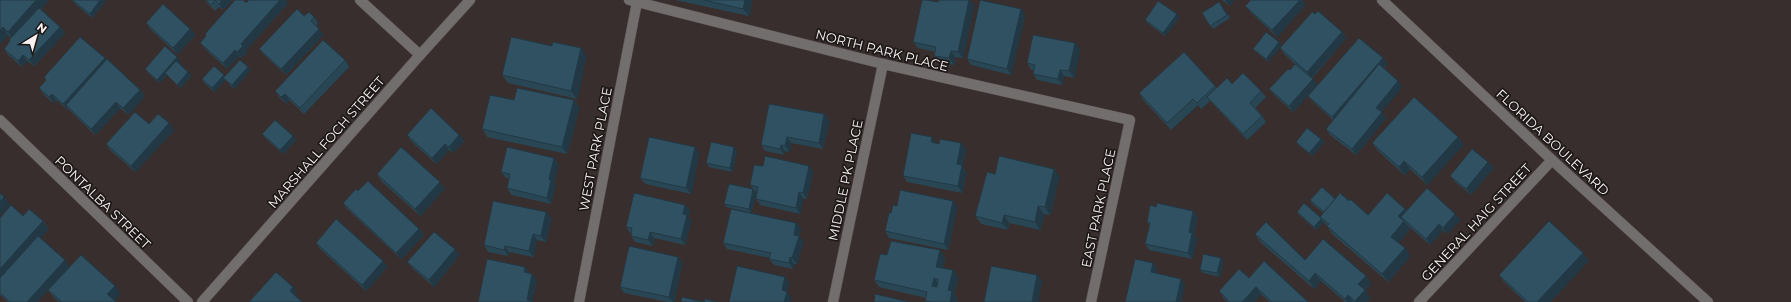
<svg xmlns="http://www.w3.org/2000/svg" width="1791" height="302" font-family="Montserrat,sans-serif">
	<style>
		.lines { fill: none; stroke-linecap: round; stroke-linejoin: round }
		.minor-casing { stroke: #574d4c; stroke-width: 11 }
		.minor { stroke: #736e6e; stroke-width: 10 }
		.wall { fill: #294654 }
		.shaded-wall { fill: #223945 }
		.building { fill: #305162; stroke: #223945; fill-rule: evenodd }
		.labels { text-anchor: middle; stroke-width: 3.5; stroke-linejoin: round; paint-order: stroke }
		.street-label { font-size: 13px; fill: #f9f2f1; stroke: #1c1817 }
	</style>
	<rect width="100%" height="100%" fill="#382e2d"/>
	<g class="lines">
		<defs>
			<g id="minor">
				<path d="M360 0 420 55"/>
				<path d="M629 0 883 64 1130 120 1091 302"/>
				<path d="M1382 0 1552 160 1708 302"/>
				<path d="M0 120 188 302"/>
				<path d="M202 302 420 55 470 0"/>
				<path d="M579 302 637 2"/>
				<path d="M833 302 883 64"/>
				<path d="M1419 302 1552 160"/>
			</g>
		</defs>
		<!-- minor casing -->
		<use href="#minor" class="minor-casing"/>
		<!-- minor -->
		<use href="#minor" class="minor"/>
	</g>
	<!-- wall -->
	<g class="wall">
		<path d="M0 0H49L41 9 60 27 65 33 34 66 27 61 22 67 8 55 4 49 10 42 9 40 11 38 8 35 0 44Z"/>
		<path d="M72 0H106L92 18 75 4Z"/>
		<path d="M205 0H232L223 10 219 7 215 11 207 3Z"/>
		<path d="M675 0H752L749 16Z"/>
		<path d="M1222 0H1234L1229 6Z"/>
		<path d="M1251 0H1302L1305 5 1277 37 1250 12 1245 6Z"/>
		<path d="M938 2 974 5 963 58 955 57 954 65 939 62 934 56 935 52 918 48 913 42Z"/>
		<path d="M1219 2 1230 18 1213 29 1202 13Z"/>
		<path d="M246 3H288L246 50 247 52 241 58 239 56 227 69 205 49 200 43 206 37 205 34Z"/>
		<path d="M1177 14 1179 18 1165 36 1147 23 1145 20Z"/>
		<path d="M1315 14 1342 32 1346 38 1312 78 1317 85 1293 112 1274 95 1269 89 1290 70 1295 64 1284 54 1280 48Z"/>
		<path d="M1025 15 1011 75 971 65 967 59Z"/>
		<path d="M304 16 314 17 318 23 316 26 319 29 323 35 286 75 264 55 259 49Z"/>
		<path d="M146 23 190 29 195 35 177 54 150 29Z"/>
		<path d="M1279 42 1281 46 1268 62 1256 52 1253 49Z"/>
		<path d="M552 46 581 48 586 56 577 99 508 83 502 75Z"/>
		<path d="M1080 49 1074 78 1064 76 1062 85 1037 80 1033 74 1034 70H1031L1027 63Z"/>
		<path d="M105 58 106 60 140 90 145 96 128 115 120 108 95 135 68 109V110L56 100 53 103 43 94 39 88 46 80 44 77Z"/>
		<path d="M1383 58 1387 64 1384 68 1402 87 1381 112 1386 118 1356 155 1330 135 1326 129 1333 120 1313 102 1308 96Z"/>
		<path d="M345 60 349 67 304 114 289 100 286 104 279 97 275 91Z"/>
		<path d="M180 61 178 62 191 76 180 88 167 75 159 83 147 72 145 69Z"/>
		<path d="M248 67 250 71 234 89 225 80 214 92 204 83 202 79 225 76Z"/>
		<path d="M1232 84 1261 91 1266 97 1255 108 1262 116 1266 122 1247 140 1210 101 1201 109 1198 105 1171 130 1143 100 1139 93 1215 86 1217 88Z"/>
		<path d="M514 100H574L579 108 567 154 487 137 482 129Z"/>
		<path d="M824 114 829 121 823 149 791 143 789 152 785 151 784 155 765 151 761 145Z"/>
		<path d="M149 124 174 130 135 172 110 150 106 144Z"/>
		<path d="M262 134 296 140 283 154 265 138Z"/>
		<path d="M407 135H459L464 141 453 153 449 150 436 164 411 141Z"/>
		<path d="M1458 137 1463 145 1427 185 1410 169 1404 175 1377 150 1372 143Z"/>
		<path d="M1321 139 1324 142 1312 156 1298 145 1296 142Z"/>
		<path d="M936 143 939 144 961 143 966 150 962 166 966 172 962 193 907 182 903 176Z"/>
		<path d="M737 151 732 172 709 167 706 163Z"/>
		<path d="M699 153 691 194 645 184 640 178Z"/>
		<path d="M554 158 558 164 554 183 555 186 551 204 511 195 507 188 509 179 506 178 501 172Z"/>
		<path d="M1488 162 1493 168 1471 195 1455 182 1450 176Z"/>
		<path d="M763 166 813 172 807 199 803 198 800 214 760 205 756 199 758 192 755 191 756 193 751 213 726 207 724 204 753 189 750 185Z"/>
		<path d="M1054 169 1059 177 1050 215 1044 214 1040 230 1009 223 1008 230 981 224 975 216Z"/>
		<path d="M377 174 444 189 420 216 381 181Z"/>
		<path d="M358 191 419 229 424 235 401 259 347 209 343 203Z"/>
		<path d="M1335 199 1349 201 1368 215 1406 211 1460 220 1447 234 1443 230 1430 245 1406 224 1410 229 1398 243 1405 248 1410 256 1388 282 1332 234 1327 226 1324 222 1316 230 1299 215 1297 212 1320 217 1323 213 1312 204 1310 200Z"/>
		<path d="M897 206 957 207 948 250 889 238 885 231 891 213Z"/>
		<path d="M1156 207 1193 211 1197 217 1194 235 1197 239 1192 259 1149 250 1145 244 1149 225 1147 222Z"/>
		<path d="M690 211 688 217 691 221 685 245 654 238 653 246 635 242 631 236V233H630L626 227Z"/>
		<path d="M546 212 551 219 546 242 537 240 533 257 509 252 508 256 488 252 484 245Z"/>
		<path d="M23 216 43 221 48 229 40 238 69 267 37 302H8L0 295V218Z"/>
		<path d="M796 223 801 229 799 236 803 242 797 264H794L793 269 774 265 769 259 770 258 727 249 723 243Z"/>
		<path d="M1255 234 1305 260 1371 284 1365 290 1370 298 1366 302H1345L1321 281 1314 289 1260 242Z"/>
		<path d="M316 243 383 261 387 267 366 291 320 249Z"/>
		<path d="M455 249 459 255 434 287 412 268 407 262Z"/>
		<path d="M940 250 945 258 943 268 953 270 958 278 954 294 957 299V302H926L925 301 926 298 879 287 874 280 887 255Z"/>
		<path d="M1583 253 1588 261 1550 302H1525L1504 282 1499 275Z"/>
		<path d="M678 257 682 263 674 302H667L624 293 620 287Z"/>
		<path d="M1223 261 1220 277 1203 273 1200 270Z"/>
		<path d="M1249 278 1308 302H1269L1261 294 1254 302H1228L1224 299 1219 291Z"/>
		<path d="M48 290 120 294 114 300 116 302H59L54 298Z"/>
	</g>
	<!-- shaded-wall -->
	<g class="shaded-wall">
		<path d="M36 0H49L13 40 8 32Z"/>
		<path d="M100 0H106L92 18 90 14Z"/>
		<path d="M222 0H232L223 10 219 4Z"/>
		<path d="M280 0H286L288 3 246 50 247 52 241 58 237 52 241 44Z"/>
		<path d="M745 0H752L749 16 743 9Z"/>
		<path d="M969 0 974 5 963 58 958 52Z"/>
		<path d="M1225 0H1234L1229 6Z"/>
		<path d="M1300 0H1302L1305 5 1277 37 1272 30Z"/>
		<path d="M1021 9 1025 15 1011 75 1007 69Z"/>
		<path d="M1177 14 1179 18 1165 36 1163 33Z"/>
		<path d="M3 27 8 35 0 44V30Z"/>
		<path d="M60 27 65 33 34 66 29 60Z"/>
		<path d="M190 29 195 35 177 54 173 48Z"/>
		<path d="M319 29 323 35 286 75 281 69Z"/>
		<path d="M1342 32 1346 38 1311 78 1307 72Z"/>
		<path d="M1279 42 1281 46 1268 62 1266 59Z"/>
		<path d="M1075 43 1080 49 1074 78 1069 71Z"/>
		<path d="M581 48 586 56 577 99 571 91Z"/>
		<path d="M235 50 239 56 227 69 223 63Z"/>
		<path d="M951 51 955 57 954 65 949 58Z"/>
		<path d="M23 55 27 61 22 67 18 61Z"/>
		<path d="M177 57 180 61 167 75 165 73 167 75 159 83 157 80Z"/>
		<path d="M105 58 109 64 66 105 68 109V110L63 104Z"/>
		<path d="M1383 58 1387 64 1337 123 1332 117Z"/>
		<path d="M248 67 250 71 234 89 232 85Z"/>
		<path d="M1060 70 1064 76 1062 85 1058 79Z"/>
		<path d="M188 72 191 76 180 88 177 85Z"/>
		<path d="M224 75 226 78H223L225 80 214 92 212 88Z"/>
		<path d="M1313 79 1317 85 1293 112 1289 106Z"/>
		<path d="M1398 81 1402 87 1380 114 1376 108Z"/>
		<path d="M140 90 145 96 128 115 123 108Z"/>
		<path d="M52 94 56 100 53 103 49 97Z"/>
		<path d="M285 94 289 100 286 104 281 97Z"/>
		<path d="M574 100 579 108 567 154 562 147Z"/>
		<path d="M116 102 120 108 95 135 91 129Z"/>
		<path d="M1382 112 1386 118 1356 155 1352 149Z"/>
		<path d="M824 114 829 121 823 149 819 143Z"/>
		<path d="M169 123 174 130 135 172 131 166Z"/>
		<path d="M459 135 464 141 453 153 449 147Z"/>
		<path d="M293 136 296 140 283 154 280 150Z"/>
		<path d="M787 137 791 143 789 152 785 146Z"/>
		<path d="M932 137 936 143 931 142Z"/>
		<path d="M1458 137 1463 145 1427 185 1422 177Z"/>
		<path d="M1321 139 1324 142 1312 156 1309 153Z"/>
		<path d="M961 143 966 150 962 166 966 172 962 193 958 186 957 164Z"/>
		<path d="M445 144 449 150 436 164 432 158Z"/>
		<path d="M781 145 785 151 784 155 780 149Z"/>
		<path d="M695 147 699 153 691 194 686 188Z"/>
		<path d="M734 147 737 151 732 172 730 168Z"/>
		<path d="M554 158 558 164 554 183 555 186 551 204 547 198 549 179Z"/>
		<path d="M1404 161 1410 169 1404 175 1399 167Z"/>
		<path d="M1488 162 1493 168 1471 195 1466 189Z"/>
		<path d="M809 166 813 172 807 199 803 193Z"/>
		<path d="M1054 169 1059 177 1050 215 1045 207Z"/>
		<path d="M440 182 444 189 420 216 415 209Z"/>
		<path d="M753 189 756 193 751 213 749 209Z"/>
		<path d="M799 192 803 198 800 214 796 208Z"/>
		<path d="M4 197 10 205 0 215V202Z"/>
		<path d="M953 201 957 207 948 250 944 244Z"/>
		<path d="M685 205 690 211 688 217 691 221 685 245 681 239 683 214Z"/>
		<path d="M1038 206 1044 214 1040 230 1035 222Z"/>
		<path d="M1405 209 1410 217H1401L1410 229 1397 244 1391 237 1398 216Z"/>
		<path d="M1193 211 1197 217 1194 235 1197 239 1192 259 1188 253 1189 232Z"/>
		<path d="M546 212 551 219 546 242 541 236Z"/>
		<path d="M1455 214 1460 220 1447 234 1443 228Z"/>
		<path d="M1004 215 1009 223 1008 230 1002 223Z"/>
		<path d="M1321 219 1324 222 1316 230 1314 227Z"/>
		<path d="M43 221 48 229 0 283V269Z"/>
		<path d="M796 223 801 229 799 236 803 242 797 264 792 258 794 235Z"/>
		<path d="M1439 224 1443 230 1430 245 1426 239Z"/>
		<path d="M419 229 424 235 401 259 396 253Z"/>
		<path d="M650 232 654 238 653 246 648 240Z"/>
		<path d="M533 234 537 240 533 257 529 251Z"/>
		<path d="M505 246 509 252 508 256 504 250Z"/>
		<path d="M1405 248 1410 256 1388 282 1382 274Z"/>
		<path d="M455 249 459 255 434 287 429 280Z"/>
		<path d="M940 250 945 258 942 274 936 267Z"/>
		<path d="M1583 253 1588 261 1550 302H1537Z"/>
		<path d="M678 257 682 263 674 302H673L669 297Z"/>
		<path d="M790 257 794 264 793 269 789 263Z"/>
		<path d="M1221 258 1223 261 1220 277 1217 273Z"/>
		<path d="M65 260 69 267 37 302H27Z"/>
		<path d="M383 261 387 267 366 291 362 285Z"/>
		<path d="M1153 263 1157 269 1155 278 1151 272Z"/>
		<path d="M525 267 529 273 524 272Z"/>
		<path d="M953 270 958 278 954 294 957 299V302H950L948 290Z"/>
		<path d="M1315 273 1321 281 1314 289 1309 281Z"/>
		<path d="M532 274 537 280 532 302H529L527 300Z"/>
		<path d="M1037 275 1042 281 1038 302H1032Z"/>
		<path d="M1366 276 1371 284 1365 290 1370 298 1366 302H1356L1355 301 1358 284Z"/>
		<path d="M785 277 789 283 787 292 791 298 790 302H784L782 290Z"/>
		<path d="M934 278 940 286 938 294 932 286Z"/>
		<path d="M1181 279 1185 285 1181 302H1176Z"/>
		<path d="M115 286 120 294 113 302 107 294Z"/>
		<path d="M293 287 297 293 294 297 290 291Z"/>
		<path d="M1256 287 1261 294 1254 302H1242Z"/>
		<path d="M1348 295 1353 302H1347L1345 299Z"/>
	</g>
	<!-- building -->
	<g class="building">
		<path d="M0 0H36L8 32 3 27 0 30Z"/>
		<path d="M72 0H100L90 14Z"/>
		<path d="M206 0H222L219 4 215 0 211 5Z"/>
		<path d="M235 0H243L246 3 249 0H280L241 44 243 46 237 52 235 50 223 63 200 43 206 36 205 34Z"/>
		<path d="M704 0H745L743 9Z"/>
		<path d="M922 0H926L938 2 939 0H969L958 52 951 51 949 58 934 56 936 47 913 42Z"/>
		<path d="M980 0 1021 9 1007 69 967 59Z"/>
		<path d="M1251 0H1300L1272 30 1245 6Z"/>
		<path d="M1158 1 1177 14 1163 33 1145 20Z"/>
		<path d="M1219 2 1227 15 1210 26 1202 13Z"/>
		<path d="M163 4 190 29 173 48 146 23Z"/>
		<path d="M39 8 60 27 29 60 23 55 18 61 4 49 10 41 9 40Z"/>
		<path d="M297 9 304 16 309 12 314 17 311 21 319 29 281 69 259 49Z"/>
		<path d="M1318 11 1342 32 1307 72 1280 48 1312 12 1315 14Z"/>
		<path d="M1266 32 1279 42 1266 59 1253 49Z"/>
		<path d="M1033 35 1075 43 1069 71 1060 70 1058 79 1033 74 1035 65 1027 63Z"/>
		<path d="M80 37 105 58 63 104 52 94 49 97 39 88 46 80 44 77Z"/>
		<path d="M511 37 552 46 553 42 581 48 571 91 502 75Z"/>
		<path d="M1359 38 1383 58 1332 117 1308 96Z"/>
		<path d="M323 40 345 60 300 108 285 94 281 97 275 91Z"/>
		<path d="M165 46 177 57 157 80 145 69Z"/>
		<path d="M1184 52 1215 86 1197 103 1193 99 1167 123 1139 93Z"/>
		<path d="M107 59 140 90 123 108 116 102 91 129 66 105Z"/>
		<path d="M240 60 248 67 232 85 223 78Z"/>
		<path d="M176 61 188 72 177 85 165 73Z"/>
		<path d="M1295 64 1313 79 1289 106 1269 89 1288 69 1290 70Z"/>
		<path d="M1379 64 1398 81 1376 108 1382 112 1352 149 1326 129Z"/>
		<path d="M214 66 224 75 212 88 202 79Z"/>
		<path d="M1243 73 1261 91 1250 103 1262 116 1243 134 1207 97 1227 78 1232 84Z"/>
		<path d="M517 88 574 100 562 147 482 129 490 95 514 100Z"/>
		<path d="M1414 97 1458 137 1422 177 1404 161 1399 167 1372 143Z"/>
		<path d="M769 104 824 114 819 143 787 137 785 146 781 145 780 149 761 145Z"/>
		<path d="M431 108 459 135 449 147 445 144 432 158 407 135Z"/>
		<path d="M135 112 149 124 158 114 169 123 131 166 106 144Z"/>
		<path d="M275 120 293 136 280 150 262 134Z"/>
		<path d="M1307 128 1321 139 1309 153 1296 142Z"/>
		<path d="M911 133 932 137 931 142 939 144 940 139 961 143 957 164 962 165 958 186 903 176Z"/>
		<path d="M649 137 695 147 686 188 640 178Z"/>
		<path d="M711 142 734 147 730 168 706 163Z"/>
		<path d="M401 147 440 182 415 209 377 174Z"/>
		<path d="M507 147 554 158 549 179 551 180 547 198 507 188 510 174 501 172Z"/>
		<path d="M1472 149 1488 162 1466 189 1450 176Z"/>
		<path d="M765 156 809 166 803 193 799 192 796 208 756 199 758 187 750 185 754 165 763 166Z"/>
		<path d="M999 156 1054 169 1045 207 1038 206 1035 222 1004 215 1002 223 975 216 987 172 995 174Z"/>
		<path d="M368 181 419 229 396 253 343 203 356 189 358 191Z"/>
		<path d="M729 184 753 189 749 209 724 204Z"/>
		<path d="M1322 187 1335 199 1324 212 1310 200Z"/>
		<path d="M1427 188 1455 214 1443 228 1439 224 1426 239 1401 217Z"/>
		<path d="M900 190 953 201 944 244 885 231 889 213H891L893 205 897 206Z"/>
		<path d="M0 193 4 197 0 202Z"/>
		<path d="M634 193 685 205 683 214 687 215 681 239 650 232 648 240 631 236 632 228 626 227Z"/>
		<path d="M1340 193 1349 201 1350 199 1368 215 1387 193 1405 209 1398 216 1404 221 1391 237 1405 248 1382 274 1327 226 1329 224 1320 217Z"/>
		<path d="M493 201 546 212 541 236 533 234 529 251 505 246 504 250 484 245Z"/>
		<path d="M1157 203 1193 211 1189 232 1192 233 1188 253 1145 244 1150 223 1147 222 1150 205 1156 207Z"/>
		<path d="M1304 203 1320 217 1321 219 1314 227 1297 212Z"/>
		<path d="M11 205 23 216 29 209 43 221 0 269V218Z"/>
		<path d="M731 209 796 223 794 235 799 236 792 258 790 257 789 263 769 259 771 253 723 243Z"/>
		<path d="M336 219 383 261 362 285 316 243Z"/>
		<path d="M1549 221 1583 253 1537 302H1528L1499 275Z"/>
		<path d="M1266 222 1305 260 1323 239 1366 276 1358 284 1365 290 1355 301 1348 295 1345 299 1315 273 1309 281 1255 234Z"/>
		<path d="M434 232 455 249 429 280 407 262Z"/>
		<path d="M38 236 65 260 27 302H10L0 293V278Z"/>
		<path d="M891 241 940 250 936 267 953 270 948 290 952 291 950 302H932L925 301 927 292 874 280 880 254 887 255ZM934 278 938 279 937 287 932 286Z"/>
		<path d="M629 246 678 257 669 297 620 287Z"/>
		<path d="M1203 254 1221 258 1217 273 1200 270Z"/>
		<path d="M81 255 115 286 107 294 116 302H60L61 301 48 290Z"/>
		<path d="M487 259 525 267 524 272 532 274 527 300 531 301V302H478Z"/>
		<path d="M1135 259 1153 263 1151 272 1181 279 1176 302H1125Z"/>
		<path d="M1264 261 1308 302H1272L1256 287 1242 302H1230L1219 291 1239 269 1249 278Z"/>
		<path d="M737 266 785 277 782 290 787 292 784 302H729Z"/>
		<path d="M991 266 1037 275 1032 302H984Z"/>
		<path d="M276 272 293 287 290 291 302 302H249Z"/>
		<path d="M875 294 909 302H874Z"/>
		<path d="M682 297 703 302H681Z"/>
		<path d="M705 299 718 302H704Z"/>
	</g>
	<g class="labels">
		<!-- street labels -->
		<g class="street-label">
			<text transform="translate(882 50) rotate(14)" y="5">NORTH PARK PLACE</text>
			<text transform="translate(326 142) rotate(-49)" y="5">MARSHALL FOCH STREET</text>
			<text transform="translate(1553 142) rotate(43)" y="5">FLORIDA BOULEVARD</text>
			<text transform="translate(595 149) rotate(-79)" y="5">WEST PARK PLACE</text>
			<text transform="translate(845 180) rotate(-78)" y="5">MIDDLE PK PLACE</text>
			<text transform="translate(103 202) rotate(44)" y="5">PONTALBA STREET</text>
			<text transform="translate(1098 208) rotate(-78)" y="5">EAST PARK PLACE</text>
			<text transform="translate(1476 222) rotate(-47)" y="5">GENERAL HAIG STREET</text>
		</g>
	</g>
	<!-- north arrow -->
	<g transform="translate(36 36) rotate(37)" stroke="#1c1817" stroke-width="3" paint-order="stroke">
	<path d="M0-3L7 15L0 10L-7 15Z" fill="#f9f2f1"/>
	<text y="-6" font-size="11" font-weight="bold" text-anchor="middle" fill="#f9f2f1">N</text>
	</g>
</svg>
